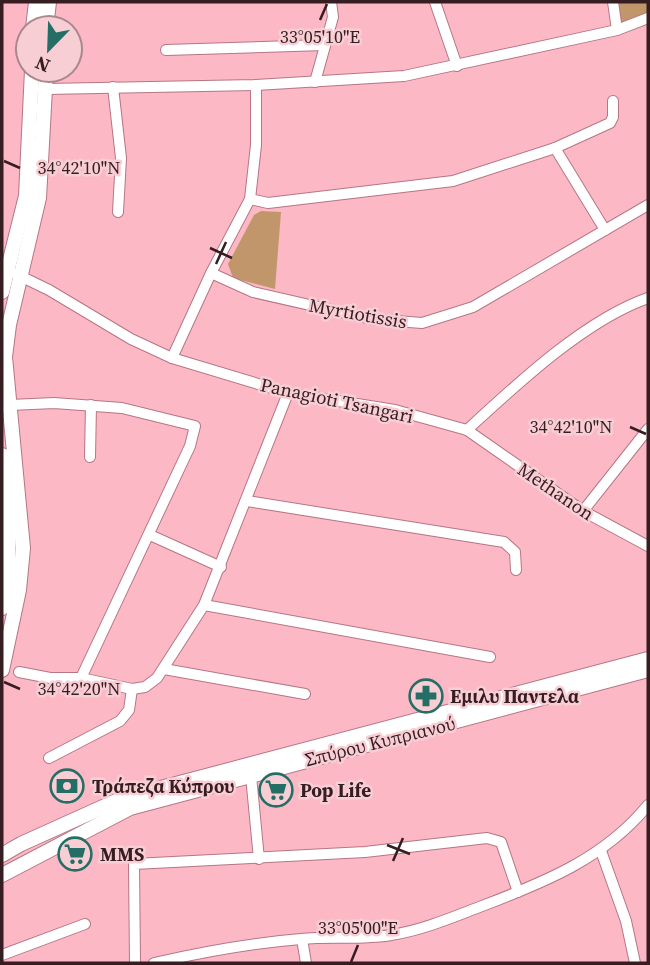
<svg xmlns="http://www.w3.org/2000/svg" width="650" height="965" font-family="'Source Serif 4',serif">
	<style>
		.green { fill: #c1966b }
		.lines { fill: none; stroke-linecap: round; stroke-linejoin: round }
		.minor-casing { stroke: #b67684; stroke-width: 12 }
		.major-casing { stroke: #b67684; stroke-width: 16 }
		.minor { stroke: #fff; stroke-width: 10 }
		.major { stroke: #fff; stroke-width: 14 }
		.ticks { fill: none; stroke: #361d22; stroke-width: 2.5 }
		.labels { text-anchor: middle; stroke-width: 5; stroke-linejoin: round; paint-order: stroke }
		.street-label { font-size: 19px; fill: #361d22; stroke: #f8ced5 }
		.poi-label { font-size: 19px; font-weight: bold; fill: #361d22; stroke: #f8ced5; text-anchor: start }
		.ticks-label { font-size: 18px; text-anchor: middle; fill: #361d22; stroke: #f8ced5; stroke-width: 5; stroke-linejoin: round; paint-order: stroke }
	</style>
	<rect width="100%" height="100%" fill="#fcb8c5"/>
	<!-- green -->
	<g class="green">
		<path d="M613 2H648V18L617 30Z"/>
		<path d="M261 211 281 212 275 289 233 278 228 264 254 215Z"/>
	</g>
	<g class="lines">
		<defs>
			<g id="minor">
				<path d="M435 2 457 66"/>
				<path d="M613 2 617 30"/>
				<path d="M166 50 325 45"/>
				<path d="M315 82 333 17 331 2"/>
				<path d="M113 87 121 158 118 212"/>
				<path d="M46 89 256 85 404 76 617 30 648 18"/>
				<path d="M555 148 605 230"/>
				<path d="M250 199 268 203 453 181 555 148 610 123 613 117V101"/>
				<path d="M211 273 253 292 371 319 422 323 473 307 648 205"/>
				<path d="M16 274 49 290 131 339 172 358 288 393 395 410 467 430 583 511 648 546"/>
				<path d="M172 358 211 273 250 199 256 145V85"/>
				<path d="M10 405 54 403 122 408 195 426 190 446 81 678"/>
				<path d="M467 430C517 384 585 320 648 298"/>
				<path d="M90 457 91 405"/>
				<path d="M247 501 504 542 515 552 516 570"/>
				<path d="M583 511 648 429"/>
				<path d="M150 535 221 567"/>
				<path d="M204 605 490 657"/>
				<path d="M164 669 305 694"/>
				<path d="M19 672 50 678H81L132 689 145 687 157 678 204 605 288 393"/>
				<path d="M49 758 120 721 129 710 132 689"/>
				<path d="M251 776 259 859"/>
				<path d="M601 851 626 921 635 963"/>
				<path d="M302 939 306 963"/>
				<path d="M2 955 85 924"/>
				<path d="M135 963 134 864 365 852 487 838 501 842 518 892"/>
				<path d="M154 963C202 952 251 943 301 939 330 936 362 940 391 935 423 930 453 917 482 906 545 882 605 858 648 805"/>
			</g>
			<g id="major">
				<path d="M33 28 36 2"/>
				<path d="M46 28 49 2"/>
				<path d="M2 292 26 196 32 70"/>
				<path d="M2 455C7 507 14 556 2 608"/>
				<path d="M2 670 19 590 23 548 5 357 9 325 39 198 46 70"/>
				<path d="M2 855 21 844 123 798 648 659"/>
				<path d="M2 875 130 808 648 670"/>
			</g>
		</defs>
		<!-- minor casing -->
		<use href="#minor" class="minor-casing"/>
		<!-- major casing -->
		<use href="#major" class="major-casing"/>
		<!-- minor -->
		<use href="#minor" class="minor"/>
		<!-- major -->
		<use href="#major" class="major"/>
	</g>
	<!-- ticks -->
	<path class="ticks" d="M320 20 327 4M4 161 20 168M210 248 232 258M216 264 226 242M630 427 646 434M4 682 20 689M387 845 410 854M393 861 403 838M351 962 358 945"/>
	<!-- icons -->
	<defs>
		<symbol id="pharmacy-ring" viewBox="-11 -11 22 22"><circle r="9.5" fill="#f8ced5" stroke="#256e66" stroke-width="1.5"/><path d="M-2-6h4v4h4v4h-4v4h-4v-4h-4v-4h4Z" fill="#256e66"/></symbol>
		<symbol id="bank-ring" viewBox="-11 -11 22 22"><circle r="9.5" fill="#f8ced5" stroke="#256e66" stroke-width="1.5"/><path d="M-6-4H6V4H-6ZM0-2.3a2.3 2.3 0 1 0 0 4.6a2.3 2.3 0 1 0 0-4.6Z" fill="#256e66"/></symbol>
		<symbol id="supermarket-ring" viewBox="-11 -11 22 22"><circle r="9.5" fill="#f8ced5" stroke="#256e66" stroke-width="1.5"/><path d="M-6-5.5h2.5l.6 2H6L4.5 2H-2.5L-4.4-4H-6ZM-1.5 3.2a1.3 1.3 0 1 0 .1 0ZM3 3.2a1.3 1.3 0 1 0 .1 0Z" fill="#256e66"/></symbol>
	</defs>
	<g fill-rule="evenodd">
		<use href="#pharmacy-ring" x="407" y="677" width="38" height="38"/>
		<use href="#bank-ring" x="48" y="767" width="38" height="38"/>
		<use href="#supermarket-ring" x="257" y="771" width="38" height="38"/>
		<use href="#supermarket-ring" x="56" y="835" width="38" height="38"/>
	</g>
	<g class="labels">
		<!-- street labels -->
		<g class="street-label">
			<text transform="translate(358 313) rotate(10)" y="7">Myrtiotissis</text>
			<text transform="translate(337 400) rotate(12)" y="7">Panagioti Tsangari</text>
			<text transform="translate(556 491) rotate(34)" y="7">Methanon</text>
			<text transform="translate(380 741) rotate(-14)" y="7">Σπύρου Κυπριανού</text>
		</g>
		<!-- poi labels -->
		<g class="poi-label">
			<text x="450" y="703">Εμιλυ Παντελα</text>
			<text x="92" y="793">Τράπεζα Κύπρου</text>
			<text x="300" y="797">Pop Life</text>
			<text x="100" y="861">MMS</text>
		</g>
	</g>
	<g class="ticks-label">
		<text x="320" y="43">33°05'10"E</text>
		<text x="79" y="174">34°42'10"N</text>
		<text x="571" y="433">34°42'10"N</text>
		<text x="79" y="695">34°42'20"N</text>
		<text x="358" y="934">33°05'00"E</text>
	</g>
	<!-- border -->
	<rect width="650" height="965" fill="none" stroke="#361d22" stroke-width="7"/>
	<!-- north arrow -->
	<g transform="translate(49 49) rotate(203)"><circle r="33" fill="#f8ced5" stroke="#aa878d" stroke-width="2"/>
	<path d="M0-5L12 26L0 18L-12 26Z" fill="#256e66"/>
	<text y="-10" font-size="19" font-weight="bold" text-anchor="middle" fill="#361d22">N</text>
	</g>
</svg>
